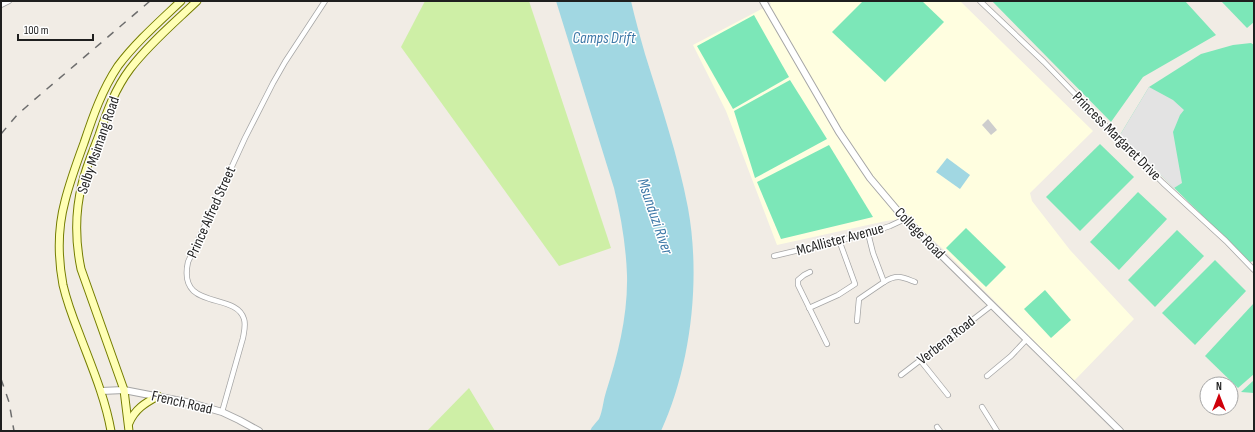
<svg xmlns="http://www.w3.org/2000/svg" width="1255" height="432" font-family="'Sofia Sans Condensed',sans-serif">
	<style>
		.education { fill: #fffee0 }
		.religious { fill: #cdcdcd }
		.grass { fill: #ceefa6 }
		.pitch { fill: #7ce7b8 }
		.parking { fill: #e3e3e3 }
		.water { fill: #a1d7e2 }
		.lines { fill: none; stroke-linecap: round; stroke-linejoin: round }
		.minor-casing { stroke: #a6a6a6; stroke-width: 6 }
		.tertiary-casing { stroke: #a6a6a6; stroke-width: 8 }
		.secondary-casing { stroke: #757d00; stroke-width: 9 }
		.minor { stroke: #fff; stroke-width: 4.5 }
		.tertiary { stroke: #fff; stroke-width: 6 }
		.secondary { stroke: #ffffb5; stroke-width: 7 }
		.rail { stroke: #6d6d6d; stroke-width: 1.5; stroke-dasharray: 8 8; stroke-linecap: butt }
		.labels { text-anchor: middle; stroke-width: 3; stroke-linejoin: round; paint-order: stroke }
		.street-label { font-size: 15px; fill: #1f1f1f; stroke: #fff }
		.water-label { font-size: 16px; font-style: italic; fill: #3d78a7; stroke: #fff }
	</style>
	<rect width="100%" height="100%" fill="#f1ece5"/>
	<!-- education -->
	<path class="education" d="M769 1H960L1093 131 1030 193 1032 201 1070 250 1134 319 1074 381 944 250 909 218 886 221 777 245 726 111 693 45 771 4Z"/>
	<!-- religious -->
	<path class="religious" d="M988 119 997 130 991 135 982 125Z"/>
	<!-- grass -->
	<g class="grass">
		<path d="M425 1H529L611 248 559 266 401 47Z"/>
		<path d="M469 388 495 431H427Z"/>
	</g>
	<!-- pitch -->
	<g class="pitch">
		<path d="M863 1H922L944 22 885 82 832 32Z"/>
		<path d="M992 1H1185L1216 35 1143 77 1111 122Z"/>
		<path d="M1221 1H1254V22L1247 28Z"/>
		<path d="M754 15 789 77 733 109 697 46Z"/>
		<path d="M1251 43 1254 45V261L1250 262 1120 135 1149 87 1201 54 1233 45Z"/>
		<path d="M790 80 827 139 755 178 734 111Z"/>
		<path d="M1100 144 1134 177 1080 231 1046 197Z"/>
		<path d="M829 145 873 217 781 239 757 182Z"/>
		<path d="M1138 192 1167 219 1119 270 1090 242Z"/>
		<path d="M966 228 1006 267 986 287 946 248Z"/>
		<path d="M1177 230 1204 256 1155 307 1128 280Z"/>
		<path d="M1215 260 1246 291 1195 345 1162 313Z"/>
		<path d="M1045 290 1071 320 1051 338 1024 309Z"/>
		<path d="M1254 303V374L1238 388 1205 356Z"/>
		<path d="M1254 380V393L1241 392Z"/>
	</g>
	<!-- parking -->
	<path class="parking" d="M1149 87 1173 100 1184 110 1180 115 1173 132 1182 183 1174 188 1120 135Z"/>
	<!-- water -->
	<g class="water">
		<path d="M556 1H631C635 19 640 36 645 54 661 105 678 156 688 208 701 279 691 366 661 431H590C592 426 596 423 599 419 603 410 603 401 606 392 618 355 628 315 627 275 626 246 621 216 614 188Z"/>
		<path d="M947 158 970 175 960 189 936 172Z"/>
	</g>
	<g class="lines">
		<defs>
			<g id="minor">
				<path d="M980 1 1044 62 1103 123 1163 183 1226 241 1254 270"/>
				<path d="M1 5 9 1"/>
				<path d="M774 256 863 235 890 226 905 219"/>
				<path d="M810 272 804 275 798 280V285L827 344"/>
				<path d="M884 282C897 274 902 277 915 282"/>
				<path d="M809 308 838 295 855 284 839 240"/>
				<path d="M857 321 859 299 884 282 873 253 868 233"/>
				<path d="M920 360 948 395"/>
				<path d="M901 375 992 305"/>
				<path d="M987 376 1011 356 1027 339"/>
				<path d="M982 407 997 431"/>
				<path d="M222 412 243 338C244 332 246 325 244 319 236 291 177 312 188 262L245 138 273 83 285 62 325 1"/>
				<path d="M937 427 940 431"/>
			</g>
			<g id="tertiary">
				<path d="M763 1 839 132 870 178 897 210 943 257 1120 431"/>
				<path d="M101 391 124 390 191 403 222 412 239 420 259 431"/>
			</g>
			<g id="secondary">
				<path d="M129 423C135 409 145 403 158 396"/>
				<path d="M111 431C105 397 91 365 79 333 73 318 67 302 63 285 58 258 58 227 65 201 70 181 77 162 84 143 93 116 102 90 118 66 136 42 159 22 181 1"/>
				<path d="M129 431 124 390 81 269C75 240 75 212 82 184 86 167 93 151 99 135 107 111 115 89 130 69 149 44 174 23 197 1"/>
			</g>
		</defs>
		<!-- minor casing -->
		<use href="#minor" class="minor-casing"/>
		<!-- tertiary casing -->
		<use href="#tertiary" class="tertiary-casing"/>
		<!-- secondary casing -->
		<use href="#secondary" class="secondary-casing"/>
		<!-- minor -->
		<use href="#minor" class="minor"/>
		<!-- tertiary -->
		<use href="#tertiary" class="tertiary"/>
		<!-- secondary -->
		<use href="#secondary" class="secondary"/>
		<!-- rail -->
		<g class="rail">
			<path d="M1 134 17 115 34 100 150 1"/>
			<path d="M1 379 9 402 14 431"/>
		</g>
	</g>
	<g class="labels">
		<!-- street labels -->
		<g class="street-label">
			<text transform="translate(1117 136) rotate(45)" y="5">Princess Margaret Drive</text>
			<text transform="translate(98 145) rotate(-71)" y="5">Selby Msimang Road</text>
			<text transform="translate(211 212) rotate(-66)" y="5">Prince Alfred Street</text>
			<text transform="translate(920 233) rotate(46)" y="5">College Road</text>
			<text transform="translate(840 239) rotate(-15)" y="5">McAllister Avenue</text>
			<text transform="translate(946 340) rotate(-38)" y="5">Verbena Road</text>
			<text transform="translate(182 402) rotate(13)" y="5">French Road</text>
		</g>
		<!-- water labels -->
		<g class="water-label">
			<text x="604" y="43">Camps Drift</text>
			<text transform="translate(656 216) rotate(71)" y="6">Msunduzi River</text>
		</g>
	</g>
	<!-- border -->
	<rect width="1255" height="432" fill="none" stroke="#1f1f1f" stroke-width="4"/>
	<!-- north arrow -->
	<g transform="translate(1219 396)"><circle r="19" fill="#ffffff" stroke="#a5a5a5"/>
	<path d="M0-3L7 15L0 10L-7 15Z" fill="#cf000a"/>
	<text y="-6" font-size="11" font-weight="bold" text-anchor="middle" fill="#1f1f1f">N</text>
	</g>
	<!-- scale -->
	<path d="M18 34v6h75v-6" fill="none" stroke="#1f1f1f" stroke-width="2"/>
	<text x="24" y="34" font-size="12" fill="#1f1f1f" stroke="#ffffff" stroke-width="3" paint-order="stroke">100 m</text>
</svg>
